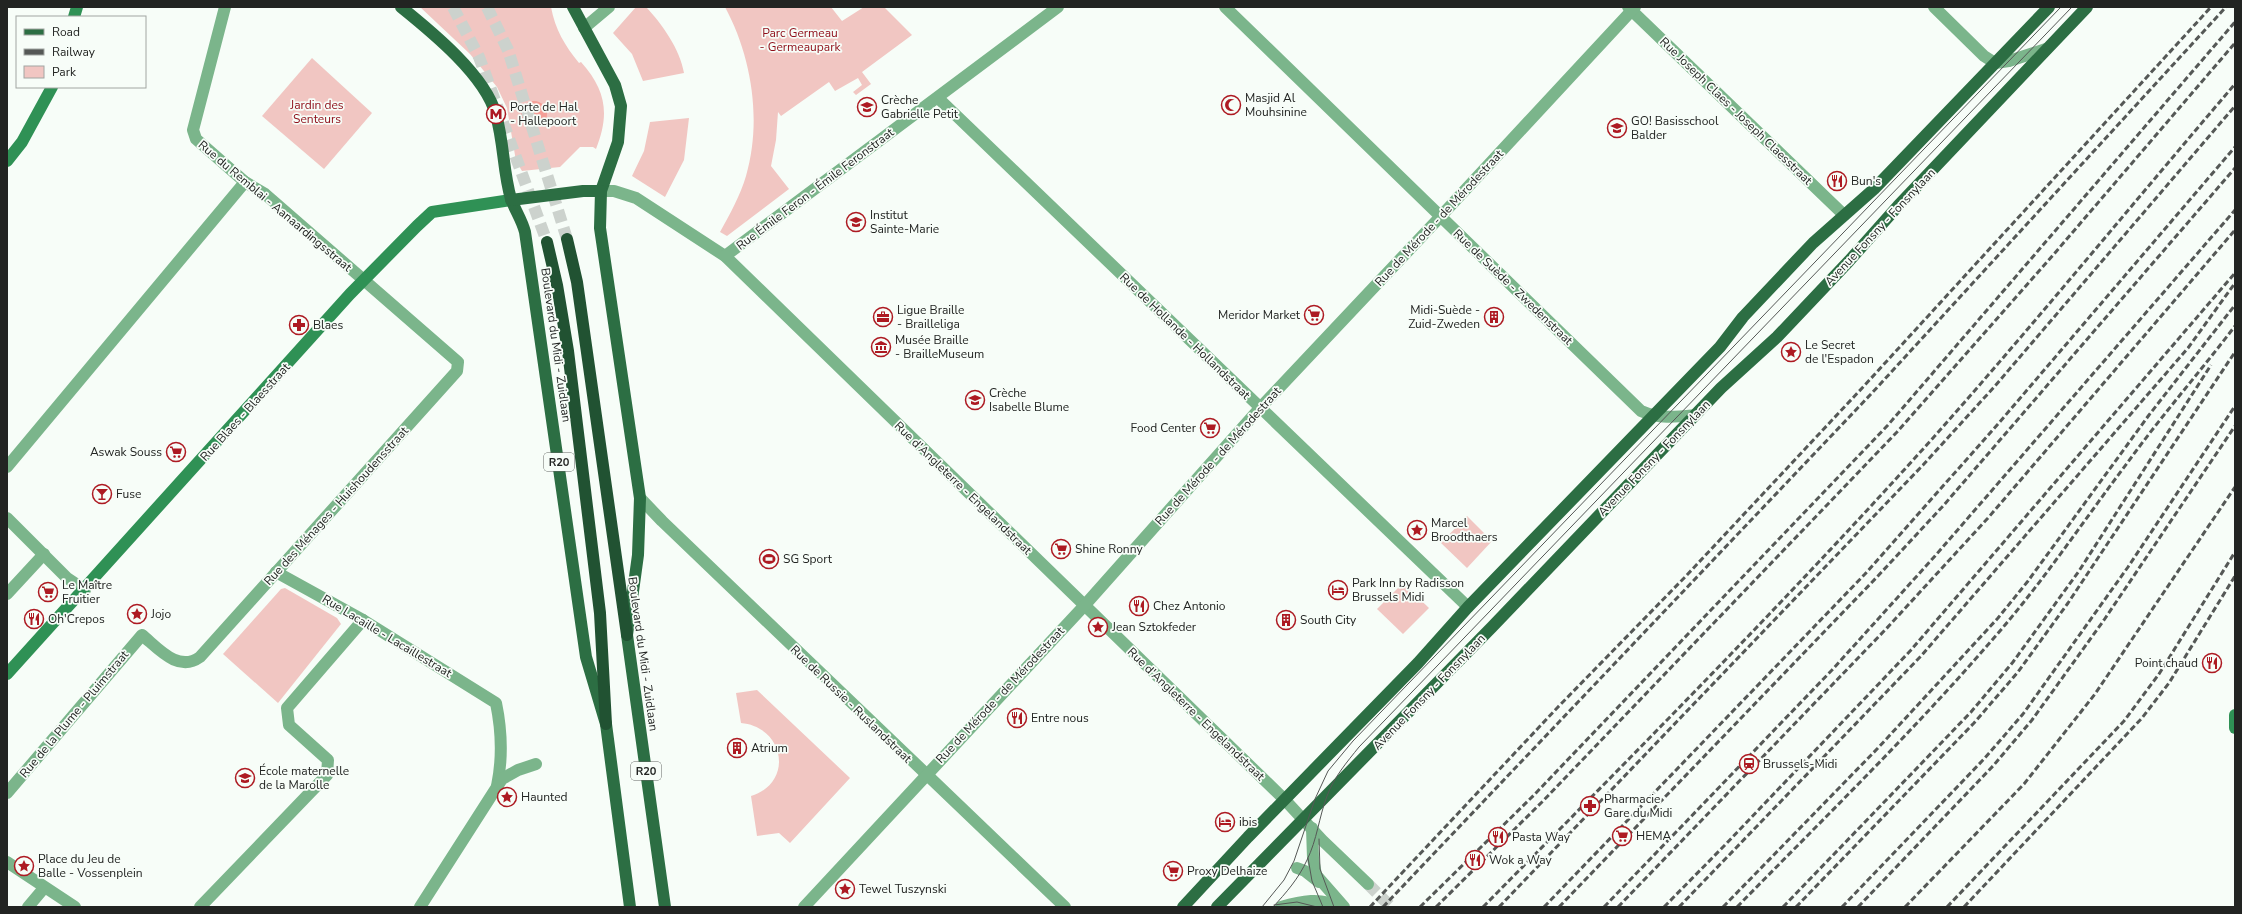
<svg xmlns="http://www.w3.org/2000/svg" width="2242" height="914" font-family="'Nunito Sans',sans-serif">
	<style>
		.green { fill: #f1c6c2 }
		.water { fill: #f49f97 }
		.lines { fill: none; stroke-linecap: round; stroke-linejoin: round }
		.street-tunnel { stroke: #ccd2cd; stroke-width: 12; stroke-dasharray: 12 6; stroke-linecap: butt }
		.highway-tunnel { stroke: #ccd2cd; stroke-width: 12; stroke-dasharray: 12 6; stroke-linecap: butt }
		.street { stroke: #7bb58b; stroke-width: 12 }
		.secondary { stroke: #2f9155; stroke-width: 12 }
		.primary { stroke: #2c6e43; stroke-width: 12 }
		.highway { stroke: #215232; stroke-width: 12 }
		.tram { stroke: #555856; stroke-width: 1 }
		.rail { stroke: #555856; stroke-width: 3; stroke-dasharray: 6 3; stroke-linecap: butt }
		.labels { text-anchor: middle; stroke-width: 3.5; stroke-linejoin: round; paint-order: stroke }
		.shield { fill: #f7fdf8; stroke: #626562; stroke-width: 1 }
		.shield-label { font-size: 11px; font-weight: bold; fill: #222422 }
		.park-label { font-size: 12px; fill: #8e0d18; stroke: #f7fdf8 }
		.poi-label { font-size: 12px; fill: #222422; stroke: #f7fdf8; text-anchor: start }
		.street-label { font-size: 12px; fill: #222422; stroke: #f7fdf8 }
	</style>
	<rect width="100%" height="100%" fill="#f7fdf8"/>
	<!-- green -->
	<g class="green">
		<path d="M420 7H551C555 29 565 46 579 63L581 62C606 90 610 114 596 149L593 147H580L560 167 522 171 516 161 507 108 497 87 470 54Z"/>
		<path d="M636 7H646C662 24 680 49 684 73L643 81 632 54 613 33Z"/>
		<path d="M725 7H831L842 21 864 7H884L912 35 862 72 871 84 856 95 853 92 862 85 858 78 835 91 829 82 781 116 778 112 776 140 771 166 789 189 727 236 720 232C730 214 740 196 746 176 762 121 752 57 725 7Z"/>
		<path d="M312 58 372 113 324 169 262 116Z"/>
		<path d="M689 118 684 160 665 197 632 176 644 151 650 122Z"/>
		<path d="M1467 516 1492 541 1467 568 1441 543Z"/>
		<path d="M1403 583 1429 608 1403 634 1377 609Z"/>
		<path d="M285 588 337 618 341 624 278 703 223 654 281 589Z"/>
		<path d="M757 690 850 778 790 843 779 833 757 836 751 796C794 783 785 727 741 723L736 693Z"/>
	</g>
	<!-- water -->
	<circle class="water" cx="534" cy="114" r="13"/>
	<g class="lines">
		<!-- street-tunnel -->
		<path class="street-tunnel" d="M1368 884 1391 907"/>
		<!-- highway-tunnel -->
		<g class="highway-tunnel">
			<path d="M453 7 479 57 547 242"/>
			<path d="M487 7 508 50 567 239"/>
		</g>
		<!-- street -->
		<g class="street">
			<path d="M1225 7 1641 411C1659 419 1676 417 1695 415"/>
			<path d="M1628 7 1844 215"/>
			<path d="M1934 7 1984 56 1995 63 2009 61 2046 49"/>
			<path d="M584 28 609 7"/>
			<path d="M938 98 1468 607"/>
			<path d="M601 191H614L636 198 725 256 1285 800 1322 840 1368 884"/>
			<path d="M725 256 1058 7"/>
			<path d="M7 467 245 182"/>
			<path d="M640 498 662 521 1065 907"/>
			<path d="M7 518 67 578 85 590"/>
			<path d="M276 572 363 620 496 703C502 732 503 757 497 786"/>
			<path d="M7 594 44 554"/>
			<path d="M7 793 142 635C158 648 178 673 200 657L457 371 458 362 265 194 245 182 196 139 193 130 225 7"/>
			<path d="M1312 828 1313 858 1316 875 1344 907"/>
			<path d="M7 862 75 907"/>
			<path d="M1297 868 1305 871 1319 882"/>
			<path d="M28 907 44 888"/>
			<path d="M200 907 327 775 328 760 289 725 287 708 363 620"/>
			<path d="M420 907 502 779 518 770 536 764"/>
			<path d="M804 907 1084 606 1260 408 1441 216 1635 7"/>
			<path d="M1281 907C1301 901 1321 897 1340 907"/>
		</g>
		<!-- secondary -->
		<g class="secondary">
			<path d="M74 17 77 7"/>
			<path d="M7 161 22 142 52 87"/>
			<path d="M7 674 350 294 417 226 432 212 511 200"/>
			<path d="M2235 715V728"/>
		</g>
		<!-- primary -->
		<g class="primary">
			<path d="M401 7C432 32 486 76 496 115 504 143 503 172 511 199 515 210 522 220 525 232L586 657 606 724 630 907"/>
			<path d="M573 7 615 85 621 106 618 142 601 191 600 228 640 498 638 555 627 635 665 907"/>
			<path d="M511 200 583 191H601"/>
			<path d="M1183 907 1248 837 1418 663 1468 607 1720 347 1743 317 1813 243 1874 189 2049 7"/>
			<path d="M1217 907 1492 627 1721 388 1777 337 1849 261 1898 206 2087 7"/>
		</g>
		<!-- highway -->
		<g class="highway">
			<path d="M567 239 577 282 627 635"/>
			<path d="M547 242 557 285 568 351 600 613 606 724"/>
		</g>
		<!-- tram -->
		<g class="tram">
			<path d="M1319 839 1320 869 1334 907"/>
			<path d="M1308 858 1312 881 1323 907"/>
			<path d="M1274 905 1297 902 1317 907"/>
			<path d="M1262 907 1284 880 1294 861 1315 799 1328 771 1353 741 2061 7"/>
			<path d="M1273 907C1286 893 1299 878 1307 860 1317 840 1319 817 1327 796 1334 777 1347 762 1359 747L2072 7"/>
		</g>
		<!-- rail -->
		<g class="rail">
			<path d="M1370 907 1558 707 1686 576 1864 386 2211 7"/>
			<path d="M1383 907 1872 393 2226 7"/>
			<path d="M1420 907 1534 795 1888 425 2235 22"/>
			<path d="M1436 907 1542 802 1897 432 2054 254 2235 43"/>
			<path d="M1483 907C1635 753 1788 599 1933 438 2036 322 2134 202 2235 84"/>
			<path d="M1499 907 1923 465 1995 386 2235 106"/>
			<path d="M1544 907 1865 574 1998 424 2235 147"/>
			<path d="M1559 907 1877 577 1943 506 2235 168"/>
			<path d="M1604 907 1832 670 1935 556 2235 210"/>
			<path d="M1618 907 1886 629 1988 518 2235 230"/>
			<path d="M1664 907 1725 845 1911 650 2235 273"/>
			<path d="M1679 907 1921 656 2188 348 2235 283"/>
			<path d="M1723 907 1878 748 1998 618 2028 581 2149 415 2235 305"/>
			<path d="M1737 907C1828 814 1921 724 2005 625 2049 573 2087 516 2128 462 2162 415 2200 372 2235 326"/>
			<path d="M1783 907 1971 712 2013 662 2079 571 2211 365"/>
			<path d="M1796 907 1974 723 2018 672 2068 603 2235 352"/>
			<path d="M1842 907 1984 759 2023 714 2128 567 2235 406"/>
			<path d="M1858 907 1993 766 2032 720 2104 620 2235 426"/>
			<path d="M1905 907 2024 784 2095 694 2235 487"/>
			<path d="M1947 907 2124 721 2159 674 2235 552"/>
			<path d="M1964 907 2142 718 2169 683 2235 576"/>
		</g>
	</g>
	<!-- icons -->
	<defs>
		<symbol id="mosque-ring" viewBox="-11 -11 22 22"><circle r="9.5" fill="#f7fdf8" stroke="#ad1a22" stroke-width="1.5"/><path d="M3.5-4.9A6 6 0 1 0 3.5 4.9A5 5 0 1 1 3.5-4.9Z" fill="#ad1a22"/></symbol>
		<symbol id="school-ring" viewBox="-11 -11 22 22"><circle r="9.5" fill="#f7fdf8" stroke="#ad1a22" stroke-width="1.5"/><path d="M0-5L7-2L0 1L-7-2ZM-4 1L0 2.5L4 1V4Q0 6-4 4Z" fill="#ad1a22"/></symbol>
		<symbol id="metro-ring" viewBox="-11 -11 22 22"><circle r="9.5" fill="#f7fdf8" stroke="#ad1a22" stroke-width="1.5"/><path d="M-5.5 5V-5H-3L0 0L3-5H5.5V5H3V-.5L0 4L-3-.5V5Z" fill="#ad1a22"/></symbol>
		<symbol id="restaurant-ring" viewBox="-11 -11 22 22"><circle r="9.5" fill="#f7fdf8" stroke="#ad1a22" stroke-width="1.5"/><path d="M-5-6h1v4h1v-4h1v4h1v-4h1v5L-1.5 .5V6h-2V.5L-5-1ZM5-6V6H3V1.5H1.5Q1.5-4 5-6Z" fill="#ad1a22"/></symbol>
		<symbol id="supermarket-ring" viewBox="-11 -11 22 22"><circle r="9.5" fill="#f7fdf8" stroke="#ad1a22" stroke-width="1.5"/><path d="M-6-5.5h2.5l.6 2H6L4.5 2H-2.5L-4.4-4H-6ZM-1.5 3.2a1.3 1.3 0 1 0 .1 0ZM3 3.2a1.3 1.3 0 1 0 .1 0Z" fill="#ad1a22"/></symbol>
		<symbol id="office-ring" viewBox="-11 -11 22 22"><circle r="9.5" fill="#f7fdf8" stroke="#ad1a22" stroke-width="1.5"/><path d="M-6-3h4V-5.5h4V-3h4V5H-6ZM-1-4.5V-3h2v-1.5ZM-6 0V1H6V0Z" fill="#ad1a22"/></symbol>
		<symbol id="building-ring" viewBox="-11 -11 22 22"><circle r="9.5" fill="#f7fdf8" stroke="#ad1a22" stroke-width="1.5"/><path d="M-4-6H4V6H1V3H-1V6H-4ZM-2.5-4.3h1.7v1.8h-1.7ZM.8-4.3h1.7v1.8H.8ZM-2.5-1h1.7V.8h-1.7ZM.8-1h1.7V.8H.8Z" fill="#ad1a22"/></symbol>
		<symbol id="pharmacy-ring" viewBox="-11 -11 22 22"><circle r="9.5" fill="#f7fdf8" stroke="#ad1a22" stroke-width="1.5"/><path d="M-2-6h4v4h4v4h-4v4h-4v-4h-4v-4h4Z" fill="#ad1a22"/></symbol>
		<symbol id="museum-ring" viewBox="-11 -11 22 22"><circle r="9.5" fill="#f7fdf8" stroke="#ad1a22" stroke-width="1.5"/><path d="M0-6L6-3V-2H-6V-3ZM-5-1h2V3h-2ZM-1-1h2V3h-2ZM3-1h2V3H3ZM-6 4H6V6H-6Z" fill="#ad1a22"/></symbol>
		<symbol id="sight-ring" viewBox="-11 -11 22 22"><circle r="9.5" fill="#f7fdf8" stroke="#ad1a22" stroke-width="1.5"/><path d="M0-6L1.8-2.2L6-1.7L2.9 1.2L3.7 5.4L0 3.3L-3.7 5.4L-2.9 1.2L-6-1.7L-1.8-2.2Z" fill="#ad1a22"/></symbol>
		<symbol id="bar-ring" viewBox="-11 -11 22 22"><circle r="9.5" fill="#f7fdf8" stroke="#ad1a22" stroke-width="1.5"/><path d="M-6-5H6L.8 .8V4.5H3.5V6h-7V4.5H-.8V.8Z" fill="#ad1a22"/></symbol>
		<symbol id="stadium-ring" viewBox="-11 -11 22 22"><circle r="9.5" fill="#f7fdf8" stroke="#ad1a22" stroke-width="1.5"/><path d="M0-5a6.5 5 0 1 0 0 10a6.5 5 0 1 0 0-10ZM-3.5-1.8h7v3.6h-7Z" fill="#ad1a22"/></symbol>
		<symbol id="hotel-ring" viewBox="-11 -11 22 22"><circle r="9.5" fill="#f7fdf8" stroke="#ad1a22" stroke-width="1.5"/><path d="M-6-4.5h1.5V1H6V5H4.5V3h-9V5H-6ZM-4 0a1.8 1.8 0 1 1 3.6 0ZM.5 0V-2.5h3Q6-2.5 6 0Z" fill="#ad1a22"/></symbol>
		<symbol id="station-ring" viewBox="-11 -11 22 22"><circle r="9.5" fill="#f7fdf8" stroke="#ad1a22" stroke-width="1.5"/><path d="M-3-6H3Q5-6 5-4V2Q5 4 3 4L4.5 6H3L1.5 4h-3L-3 6H-4.5L-3 4Q-5 4-5 2V-4Q-5-6-3-6ZM-3.5-4v3h7v-3ZM-3.5 1v1.5H-2V1ZM2 1v1.5H3.5V1Z" fill="#ad1a22"/></symbol>
	</defs>
	<g fill-rule="evenodd">
		<use href="#mosque-ring" x="1220" y="94" width="22" height="22"/>
		<use href="#school-ring" x="856" y="96" width="22" height="22"/>
		<use href="#metro-ring" x="485" y="103" width="22" height="22"/>
		<use href="#school-ring" x="1606" y="117" width="22" height="22"/>
		<use href="#restaurant-ring" x="1826" y="170" width="22" height="22"/>
		<use href="#school-ring" x="845" y="211" width="22" height="22"/>
		<use href="#supermarket-ring" x="1303" y="304" width="22" height="22"/>
		<use href="#office-ring" x="872" y="306" width="22" height="22"/>
		<use href="#building-ring" x="1483" y="306" width="22" height="22"/>
		<use href="#pharmacy-ring" x="288" y="314" width="22" height="22"/>
		<use href="#museum-ring" x="870" y="336" width="22" height="22"/>
		<use href="#sight-ring" x="1780" y="341" width="22" height="22"/>
		<use href="#school-ring" x="964" y="389" width="22" height="22"/>
		<use href="#supermarket-ring" x="1199" y="417" width="22" height="22"/>
		<use href="#supermarket-ring" x="165" y="441" width="22" height="22"/>
		<use href="#bar-ring" x="91" y="483" width="22" height="22"/>
		<use href="#sight-ring" x="1406" y="519" width="22" height="22"/>
		<use href="#supermarket-ring" x="1050" y="538" width="22" height="22"/>
		<use href="#stadium-ring" x="758" y="548" width="22" height="22"/>
		<use href="#hotel-ring" x="1327" y="579" width="22" height="22"/>
		<use href="#supermarket-ring" x="37" y="581" width="22" height="22"/>
		<use href="#restaurant-ring" x="1128" y="595" width="22" height="22"/>
		<use href="#sight-ring" x="126" y="603" width="22" height="22"/>
		<use href="#restaurant-ring" x="23" y="608" width="22" height="22"/>
		<use href="#building-ring" x="1275" y="609" width="22" height="22"/>
		<use href="#sight-ring" x="1087" y="616" width="22" height="22"/>
		<use href="#restaurant-ring" x="2201" y="652" width="22" height="22"/>
		<use href="#restaurant-ring" x="1006" y="707" width="22" height="22"/>
		<use href="#building-ring" x="726" y="737" width="22" height="22"/>
		<use href="#station-ring" x="1738" y="753" width="22" height="22"/>
		<use href="#school-ring" x="234" y="767" width="22" height="22"/>
		<use href="#sight-ring" x="496" y="786" width="22" height="22"/>
		<use href="#pharmacy-ring" x="1579" y="795" width="22" height="22"/>
		<use href="#hotel-ring" x="1214" y="811" width="22" height="22"/>
		<use href="#supermarket-ring" x="1611" y="825" width="22" height="22"/>
		<use href="#restaurant-ring" x="1487" y="826" width="22" height="22"/>
		<use href="#restaurant-ring" x="1464" y="849" width="22" height="22"/>
		<use href="#sight-ring" x="13" y="855" width="22" height="22"/>
		<use href="#supermarket-ring" x="1162" y="860" width="22" height="22"/>
		<use href="#sight-ring" x="834" y="878" width="22" height="22"/>
	</g>
	<g class="labels">
		<!-- shield labels -->
		<g class="shield">
			<rect x="544" y="453" width="30" height="18" rx="3"/>
			<rect x="631" y="762" width="30" height="18" rx="3"/>
		</g>
		<g class="shield-label">
			<text x="559" y="466">R20</text>
			<text x="646" y="775">R20</text>
		</g>
		<!-- park labels -->
		<g class="park-label">
			<text x="800" y="37">Parc Germeau<tspan x="800" dy="14">- Germeaupark</tspan></text>
			<text x="317" y="109">Jardin des<tspan x="317" dy="14">Senteurs</tspan></text>
		</g>
		<!-- poi labels -->
		<g class="poi-label">
			<text x="1245" y="102">Masjid Al<tspan x="1245" dy="14">Mouhsinine</tspan></text>
			<text x="881" y="104">Crèche<tspan x="881" dy="14">Gabrielle Petit</tspan></text>
			<text x="510" y="111">Porte de Hal<tspan x="510" dy="14">- Hallepoort</tspan></text>
			<text x="1631" y="125">GO! Basisschool<tspan x="1631" dy="14">Balder</tspan></text>
			<text x="1851" y="185">Bun's</text>
			<text x="870" y="219">Institut<tspan x="870" dy="14">Sainte-Marie</tspan></text>
			<text x="897" y="314">Ligue Braille<tspan x="897" dy="14">- Brailleliga</tspan></text>
			<text x="1480" y="314" text-anchor="end">Midi-Suède -<tspan x="1480" dy="14">Zuid-Zweden</tspan></text>
			<text x="1300" y="319" text-anchor="end">Meridor Market</text>
			<text x="313" y="329">Blaes</text>
			<text x="895" y="344">Musée Braille<tspan x="895" dy="14">- BrailleMuseum</tspan></text>
			<text x="1805" y="349">Le Secret<tspan x="1805" dy="14">de l'Espadon</tspan></text>
			<text x="989" y="397">Crèche<tspan x="989" dy="14">Isabelle Blume</tspan></text>
			<text x="1196" y="432" text-anchor="end">Food Center</text>
			<text x="162" y="456" text-anchor="end">Aswak Souss</text>
			<text x="116" y="498">Fuse</text>
			<text x="1431" y="527">Marcel<tspan x="1431" dy="14">Broodthaers</tspan></text>
			<text x="1075" y="553">Shine Ronny</text>
			<text x="783" y="563">SG Sport</text>
			<text x="1352" y="587">Park Inn by Radisson<tspan x="1352" dy="14">Brussels Midi</tspan></text>
			<text x="62" y="589">Le Maître<tspan x="62" dy="14">Fruitier</tspan></text>
			<text x="1153" y="610">Chez Antonio</text>
			<text x="151" y="618">Jojo</text>
			<text x="48" y="623">Oh'Crepos</text>
			<text x="1300" y="624">South City</text>
			<text x="1112" y="631">Jean Sztokfeder</text>
			<text x="2198" y="667" text-anchor="end">Point chaud</text>
			<text x="1031" y="722">Entre nous</text>
			<text x="751" y="752">Atrium</text>
			<text x="1763" y="768">Brussels-Midi</text>
			<text x="259" y="775">École maternelle<tspan x="259" dy="14">de la Marolle</tspan></text>
			<text x="521" y="801">Haunted</text>
			<text x="1604" y="803">Pharmacie<tspan x="1604" dy="14">Gare du Midi</tspan></text>
			<text x="1239" y="826">ibis</text>
			<text x="1636" y="840">HEMA</text>
			<text x="1512" y="841">Pasta Way</text>
			<text x="38" y="863">Place du Jeu de<tspan x="38" dy="14">Balle - Vossenplein</tspan></text>
			<text x="1489" y="864">Wok a Way</text>
			<text x="1187" y="875">Proxy Delhaize</text>
			<text x="859" y="893">Tewel Tuszynski</text>
		</g>
		<!-- street labels -->
		<g class="street-label">
			<text transform="translate(1736 111) rotate(44)" y="4">Rue Joseph Claes - Joseph Claesstraat</text>
			<text transform="translate(815 189) rotate(-37)" y="4">Rue Émile Feron - Émile Feronstraat</text>
			<text transform="translate(275 206) rotate(40)" y="4">Rue du Remblai - Aanaardingsstraat</text>
			<text transform="translate(1439 218) rotate(-47)" y="4">Rue de Mérode - de Mérodestraat</text>
			<text transform="translate(1880 227) rotate(-47)" y="4">Avenue Fonsny - Fonsnylaan</text>
			<text transform="translate(1513 287) rotate(44)" y="4">Rue de Suède - Zwedenstraat</text>
			<text transform="translate(1185 336) rotate(44)" y="4">Rue de Hollande - Hollandstraat</text>
			<text transform="translate(556 345) rotate(82)" y="4">Boulevard du Midi - Zuidlaan</text>
			<text transform="translate(245 412) rotate(-48)" y="4">Rue Blaes - Blaesstraat</text>
			<text transform="translate(1218 456) rotate(-48)" y="4">Rue de Mérode - de Mérodestraat</text>
			<text transform="translate(1654 458) rotate(-46)" y="4">Avenue Fonsny - Fonsnylaan</text>
			<text transform="translate(963 488) rotate(44)" y="4">Rue d'Angleterre - Engelandstraat</text>
			<text transform="translate(336 506) rotate(-48)" y="4">Rue des Ménages - Huishoudensstraat</text>
			<text transform="translate(387 636) rotate(31)" y="4">Rue Lacaille - Lacaillestraat</text>
			<text transform="translate(643 654) rotate(82)" y="4">Boulevard du Midi - Zuidlaan</text>
			<text transform="translate(1429 692) rotate(-46)" y="4">Avenue Fonsny - Fonsnylaan</text>
			<text transform="translate(1000 695) rotate(-47)" y="4">Rue de Mérode - de Mérodestraat</text>
			<text transform="translate(851 704) rotate(44)" y="4">Rue de Russie - Ruslandstraat</text>
			<text transform="translate(74 714) rotate(-50)" y="4">Rue de la Plume - Pluimstraat</text>
			<text transform="translate(1196 714) rotate(44)" y="4">Rue d'Angleterre - Engelandstraat</text>
		</g>
	</g>
	<!-- border -->
	<rect width="2242" height="914" fill="none" stroke="#222422" stroke-width="16"/>
	<!-- legend -->
	<rect x="16" y="16" width="130" height="72" fill="#f7fdf8" stroke="#a2a6a2"/>
	<rect x="24" y="29" width="20" height="6" fill="#2c6e43" stroke="#a2a6a2"/>
	<text x="52" y="36" font-size="12" fill="#222422">Road</text>
	<rect x="24" y="49" width="20" height="6" fill="#555856" stroke="#a2a6a2"/>
	<text x="52" y="56" font-size="12" fill="#222422">Railway</text>
	<rect x="24" y="66" width="20" height="12" fill="#f1c6c2" stroke="#a2a6a2"/>
	<text x="52" y="76" font-size="12" fill="#222422">Park</text>
</svg>
